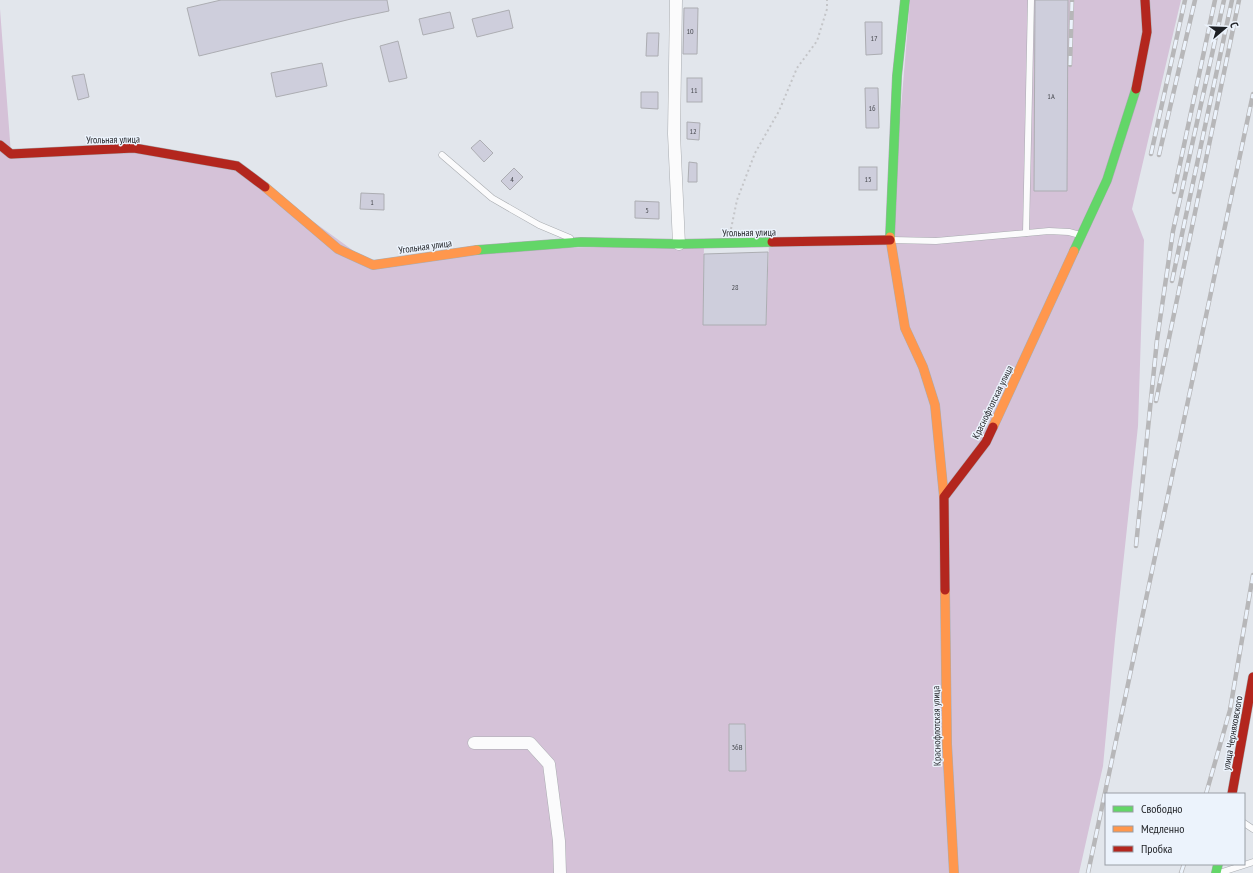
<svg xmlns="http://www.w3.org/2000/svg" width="1253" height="873" font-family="'PT Sans Narrow',sans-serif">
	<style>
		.green { fill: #d5c2d8 }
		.building { fill: #cecedc; stroke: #acadb2 }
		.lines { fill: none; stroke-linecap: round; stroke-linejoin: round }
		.lane-casing { stroke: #a9acb0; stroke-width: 7 }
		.street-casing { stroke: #a9acb0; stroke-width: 13 }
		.fast-casing { stroke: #a9acb0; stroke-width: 10 }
		.slow-casing { stroke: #a9acb0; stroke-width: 10 }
		.jam-casing { stroke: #a9acb0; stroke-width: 10 }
		.path { stroke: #c4c5c8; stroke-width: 2; stroke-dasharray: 2 3; stroke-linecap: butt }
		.lane { stroke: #fbfbfc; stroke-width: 6 }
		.street { stroke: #fbfbfc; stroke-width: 12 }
		.fast { stroke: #63d668; stroke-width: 9 }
		.slow { stroke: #ff974d; stroke-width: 9 }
		.jam { stroke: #b3261e; stroke-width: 9 }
		.rail-casing { stroke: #b7b7b9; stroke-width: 4.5 }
		.rail { stroke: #ecf3fc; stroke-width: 3; stroke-dasharray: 9; stroke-linecap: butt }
		.labels { text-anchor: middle; stroke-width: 3; stroke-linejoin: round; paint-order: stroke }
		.number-label { font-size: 8px; fill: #494b51 }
		.street-label { font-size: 10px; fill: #1d1f23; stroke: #ecf3fc }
	</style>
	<rect width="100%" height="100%" fill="#e2e6ec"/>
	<!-- green -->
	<path class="green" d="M910 0H1181L1132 209 1144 240 1138 426 1115 639 1103 766 1079 873H0V9L11 154 134 148 237 166 373 265 467 251 704 244 703 325H766L769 242 890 240Z"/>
	<!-- building -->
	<g class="building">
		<path d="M221 0H387L389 11 351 19 199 56 187 8Z"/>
		<path d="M1035 0H1068L1067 191H1034Z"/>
		<path d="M684 8H698L697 54H683Z"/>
		<path d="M509 10 513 28 477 37 472 19Z"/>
		<path d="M450 12 454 28 423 35 419 19Z"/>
		<path d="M865 22H882V54L866 55Z"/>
		<path d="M647 33H659L658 56H646Z"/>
		<path d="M398 41 407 78 389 82 380 46Z"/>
		<path d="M322 63 327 86 276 97 271 73Z"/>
		<path d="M84 74 89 97 78 100 72 76Z"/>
		<rect x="687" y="78" width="15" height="24"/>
		<path d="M865 88H878L879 128H866Z"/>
		<path d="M641 92H658V109L641 108Z"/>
		<path d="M687 122 700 123 699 140 687 139Z"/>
		<path d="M480 140 493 153 484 162 471 148Z"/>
		<path d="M689 162 697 163V182H688Z"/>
		<rect x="859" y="167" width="18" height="23"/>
		<path d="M514 168 523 177 510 190 501 181Z"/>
		<path d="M361 193 384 194V210L360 209Z"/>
		<path d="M635 201 659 202V219L635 218Z"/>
		<path d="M768 252 766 325H703L704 254Z"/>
		<path d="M729 724H745L746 771H729Z"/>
	</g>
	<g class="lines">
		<defs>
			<g id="lane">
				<path d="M442 155 492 198 539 225 570 238"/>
				<path d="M1026 233 1031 0"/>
				<path d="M892 240 936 241 1049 231 1069 232 1080 235"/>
				<path d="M1244 823 1253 829"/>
				<path d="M1219 873 1253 862"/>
			</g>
			<g id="street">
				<path d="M676 0 674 134 679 244"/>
				<path d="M474 743H530L549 764 559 841 560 873"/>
			</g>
			<g id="fast">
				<path d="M890 237 897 76 905 0"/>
				<path d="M477 250 581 242 679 244 772 242"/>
				<path d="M1074 251 1107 180 1136 89"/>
				<path d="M1216 873 1218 864"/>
			</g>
			<g id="slow">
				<path d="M265 187 338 249 373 265 477 250"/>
				<path d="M890 237 905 328 923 367 935 405 944 497"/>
				<path d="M993 427 1074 251"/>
				<path d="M945 590 947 744 954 873"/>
			</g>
			<g id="jam">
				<path d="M1136 89 1147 32 1145 0"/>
				<path d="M0 145 11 154 134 148 237 166 265 187"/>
				<path d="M772 242 890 240"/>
				<path d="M945 590 944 497 986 442 993 427"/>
				<path d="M1232 794 1253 677"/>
			</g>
		</defs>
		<!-- lane casing -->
		<use href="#lane" class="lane-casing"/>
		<!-- street casing -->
		<use href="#street" class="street-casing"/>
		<!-- fast casing -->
		<use href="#fast" class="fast-casing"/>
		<!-- slow casing -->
		<use href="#slow" class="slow-casing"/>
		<!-- jam casing -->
		<use href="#jam" class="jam-casing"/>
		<!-- path -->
		<path class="path" d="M731 229 737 200 755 153 779 111 797 68 817 41 827 9V0"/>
		<!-- lane -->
		<use href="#lane" class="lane"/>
		<!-- street -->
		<use href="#street" class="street"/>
		<!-- fast -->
		<use href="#fast" class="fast"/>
		<!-- slow -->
		<use href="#slow" class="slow"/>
		<!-- jam -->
		<use href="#jam" class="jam"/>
		<defs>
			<g id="rail">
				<path d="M1070 65 1072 0"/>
				<path d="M1151 154 1185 0"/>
				<path d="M1159 155 1195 0"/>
				<path d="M1174 192 1215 0"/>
				<path d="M1172 281 1232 0"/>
				<path d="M1156 401 1239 0"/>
				<path d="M1136 546 1157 340 1173 231 1224 0"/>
				<path d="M1206 794 1230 710 1253 575"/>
				<path d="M1088 873 1253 94"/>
				<path d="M1181 873 1184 864"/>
			</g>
		</defs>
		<!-- rail casing -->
		<use href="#rail" class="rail-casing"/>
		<!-- rail -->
		<use href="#rail" class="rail"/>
	</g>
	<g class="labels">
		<!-- number labels -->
		<g class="number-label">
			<text x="690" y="34">10</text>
			<text x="874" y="41">17</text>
			<text x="694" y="93">11</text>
			<text x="1051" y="99">1А</text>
			<text x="872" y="111">16</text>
			<text x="693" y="134">12</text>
			<text x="512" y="182">4</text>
			<text x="868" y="182">15</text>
			<text x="372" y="205">1</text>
			<text x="647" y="213">5</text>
			<text x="735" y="290">28</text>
			<text x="737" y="750">36В</text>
		</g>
		<!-- street labels -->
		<g class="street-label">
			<text transform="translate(113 139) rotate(-1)" y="4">Угольная улица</text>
			<text transform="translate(749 232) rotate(-1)" y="4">Угольная улица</text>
			<text transform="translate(425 246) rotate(-8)" y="4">Угольная улица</text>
			<text transform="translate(992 402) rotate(-64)" y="4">Краснофлотская улица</text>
			<text transform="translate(936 726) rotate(-91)" y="4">Краснофлотская улица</text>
			<text transform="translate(1232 733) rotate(-80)" y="4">улица Черняховского</text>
		</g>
	</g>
	<!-- legend -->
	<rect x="1105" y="793" width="140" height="72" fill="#ecf3fc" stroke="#999ea5"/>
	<rect x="1113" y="806" width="20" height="6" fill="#63d668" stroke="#999ea5"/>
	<text x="1141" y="813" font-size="12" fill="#1d1f23">Свободно</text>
	<rect x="1113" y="826" width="20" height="6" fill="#ff974d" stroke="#999ea5"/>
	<text x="1141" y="833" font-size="12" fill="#1d1f23">Медленно</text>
	<rect x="1113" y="846" width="20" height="6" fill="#b3261e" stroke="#999ea5"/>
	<text x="1141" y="853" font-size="12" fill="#1d1f23">Пробка</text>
	<!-- north arrow -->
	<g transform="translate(1225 28) rotate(71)" stroke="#ecf3fc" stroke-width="3" paint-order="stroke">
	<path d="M0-3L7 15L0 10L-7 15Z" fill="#1d1f23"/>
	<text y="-6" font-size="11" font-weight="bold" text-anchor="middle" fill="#1d1f23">С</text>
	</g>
</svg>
